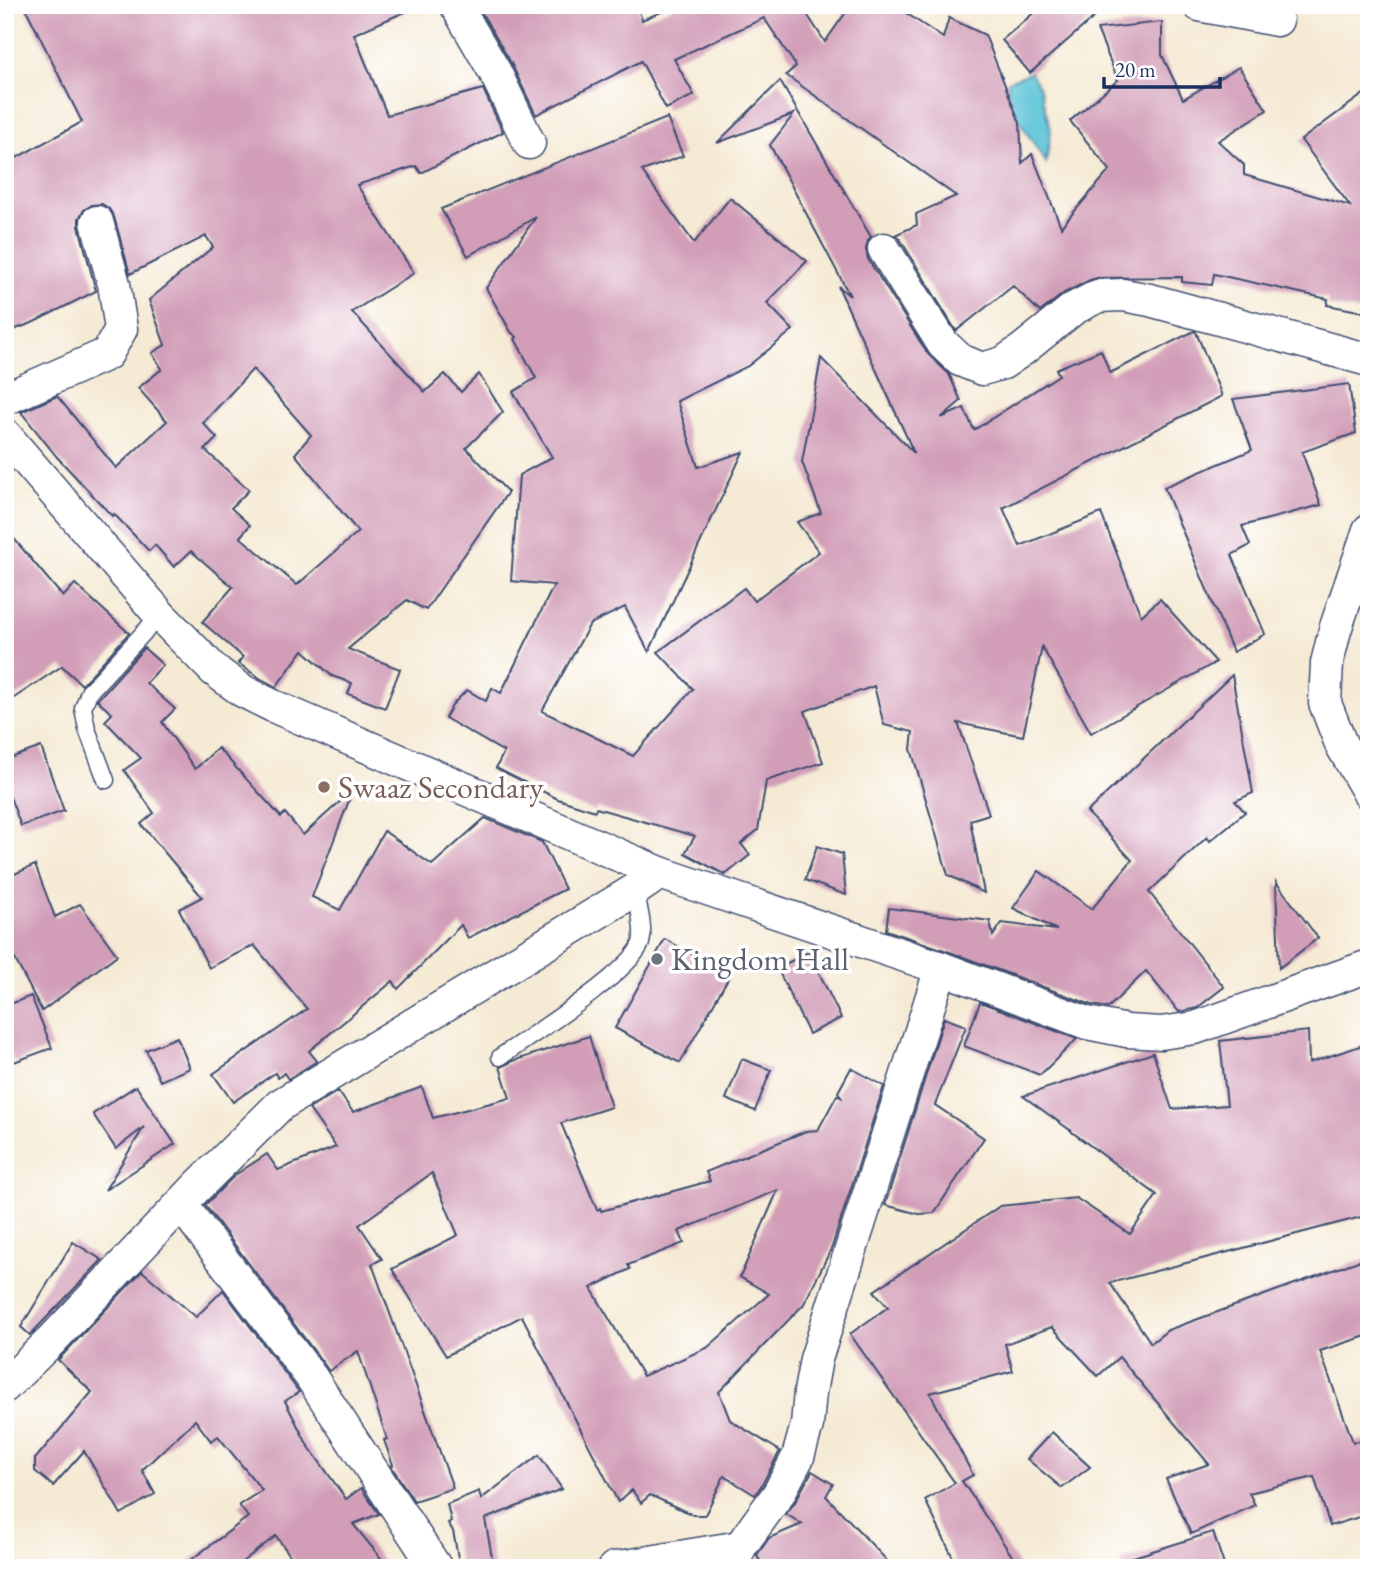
<svg xmlns="http://www.w3.org/2000/svg" width="1374" height="1573" font-family="'EB Garamond',serif">
	<style>
		.water { fill: #5ac3d6; stroke: #3a799a; stroke-width: 2 }
		.building { fill: #d19db7; fill-rule: evenodd }
		.lines { fill: none; stroke-linecap: round; stroke-linejoin: round }
		.service-casing { stroke: #3c4b70; stroke-width: 19 }
		.minor-casing { stroke: #3c4b70; stroke-width: 35 }
		.service { stroke: #fff; stroke-width: 16 }
		.minor { stroke: #fff; stroke-width: 32 }
		.education-dot { fill: #8d6e63; stroke: #fff; stroke-width: 2.5 }
		.worship-dot { fill: #6b7280; stroke: #fff; stroke-width: 2.5 }
		.labels { text-anchor: middle; stroke-width: 7; stroke-linejoin: round; paint-order: stroke }
		.education-label { font-size: 32px; fill: #785e54; stroke: #fff; text-anchor: start }
		.worship-label { font-size: 32px; fill: #5b616d; stroke: #fff; text-anchor: start }
	</style>
	<rect width="100%" height="100%" fill="#fff"/>
	<filter id="ink" filterUnits="userSpaceOnUse"><feTurbulence type="fractalNoise" baseFrequency=".0143" numOctaves="2"/><feDisplacementMap in="SourceGraphic" scale="14" xChannelSelector="R" yChannelSelector="G"/><feConvolveMatrix kernelMatrix="1 2 1 2 8 2 1 2 1" color-interpolation-filters="sRGB"/></filter>
	<filter id="wash" filterUnits="userSpaceOnUse"><feTurbulence type="fractalNoise" baseFrequency=".00686" numOctaves="4" result="noise"/><feDisplacementMap in="SourceGraphic" scale="28" xChannelSelector="R" yChannelSelector="G"/><feGaussianBlur stdDeviation="1.57" result="paint"/><feColorMatrix in="noise" values="0 0 0 0 0 0 0 0 0 0 0 0 0 0 0 0 0 1.4 0 .05"/><feComposite in="paint" operator="in"/></filter>
	<g filter="url(#wash)">
		<rect width="100%" height="100%" fill="#f5ead4"/>
		<!-- water -->
		<path class="water" d="M1031 72 1040 89 1051 131 1046 163 1007 101 1008 81Z"/>
		<g id="blocks">
			<!-- building -->
			<g class="building">
				<path d="M24 5H421L354 34 387 115 483 89 503 132 421 173 416 166 357 185 414 273 352 312 425 392 445 374 461 392 479 374 503 412 466 448 508 492 426 610 407 600 348 649 400 669 385 708 348 694 352 683 332 676 303 650 276 687 261 679 238 663 243 657 202 622 233 587 191 551 174 567 155 545 149 551 114 514 112 516 57 457 21 412 57 396 116 468 167 421 138 388 162 369 152 353 165 345 149 300 213 247 206 236 130 274 114 217 109 209 102 204 92 205 84 210 79 218V226L96 291 32 323 5 333V164L82 122ZM253 369 311 435 295 454 358 532 297 585 240 537 250 525 231 508 249 490 205 450 217 438 203 423Z"/>
				<path d="M477 5H637L642 20 678 5H801L825 42 851 5H894L943 38 949 18 985 35 1020 123 1022 163 1032 154 1061 227 1110 170 1070 121 1118 80 1097 29 1162 22V55L1183 99 1239 67 1267 110 1218 141 1244 165V175L1350 206 1301 140 1369 90V313L1327 305 1328 299 1214 274 1212 285 1182 282V277L1097 278 1090 280 1064 293 1040 312 1013 286 956 331 900 239 895 235 917 225 916 214 956 196 786 75 796 66 764 18 674 59 694 95 666 109 641 61 536 115 511 63Z"/>
				<path d="M1043 5H1108L1030 73 1002 40Z"/>
				<path d="M780 81 871 237 868 241 866 249 868 259 928 354 949 374 961 401 941 418 964 408 974 430 1059 375 1056 369 1101 350 1110 373 1194 331 1196 332 1222 396 1003 508 1020 546 1101 513 1141 616 1160 599 1216 662 1091 733 1042 647 1023 736 958 723 989 814 970 820 984 893 948 875 911 749 913 732 884 725 874 686 805 711 823 762 766 781 758 830 741 844 750 855 725 875 685 853 695 836 596 808 595 811 558 799 496 768 504 752 445 718 453 704 467 690 486 701 492 688 501 693 554 585 511 581 519 475 552 457 513 392 536 378 515 339 517 337 511 332 486 288 536 217 468 256 441 209 667 118 683 156 642 171 694 243 730 198 807 261 767 303 793 330 748 366 677 401 698 467 743 452 649 652 625 607 590 624 542 711 633 756 693 689 658 652 744 588 754 601 819 552 797 522 821 513 802 462 821 358 914 453 838 286 850 296 770 145 794 114 717 143Z"/>
				<path d="M1349 384 1356 433 1302 452 1321 505 1242 526 1250 545 1232 555 1265 634 1233 652 1164 487 1252 450 1233 399Z"/>
				<path d="M5 528 63 597 75 584 129 633 82 685 62 666 5 704Z"/>
				<path d="M144 648 163 665 146 683 175 709 162 722 195 769 218 748 281 817 285 813 303 835 353 790 312 897 340 910 384 831 432 865 485 818 542 842 565 889 468 938 461 925 398 989 393 981 309 1051 317 1061 288 1079 284 1073 278 1078 275 1073 233 1102 213 1074 307 1009 254 945 209 968 179 909 202 897 141 824 154 813 124 770 141 758 105 721 112 714 97 700Z"/>
				<path d="M1232 675 1253 793 1235 801 1245 812 1210 841 1207 837 1149 892 1224 987 1197 1008 1179 1012 1146 971 1108 1008 1092 1005 947 951 886 930 889 908 990 921 993 936 1002 923 1057 930 1013 908 1039 871 1092 909 1132 860 1087 812Z"/>
				<path d="M41 747 64 811 21 826 5 784V760Z"/>
				<path d="M817 846 842 854 846 895 805 880Z"/>
				<path d="M35 865 55 917 80 904 117 955 42 1011 5 940V878Z"/>
				<path d="M1276 882 1318 938 1279 968Z"/>
				<path d="M665 939 730 975 680 1063 615 1028Z"/>
				<path d="M809 952 841 1018 809 1034 777 968Z"/>
				<path d="M31 996 52 1048 14 1062 5 1040V1006Z"/>
				<path d="M980 1002 1077 1039 1040 1075 964 1046Z"/>
				<path d="M944 1018 966 1026 935 1105 984 1138 934 1213 919 1214 885 1205Z"/>
				<path d="M1308 1031 1309 1063 1369 1043V1215L1110 1283 1151 1343 1168 1330 1369 1257V1335L1320 1351 1353 1442 1369 1439V1514L1330 1526 1314 1477 1249 1493 1255 1505 1191 1534 1166 1479 1209 1464 1119 1357 1098 1376 1052 1327 1005 1344 1013 1371 930 1393 973 1475 962 1481 1020 1568H958L925 1500 955 1483 850 1334 888 1307 874 1291 1000 1206 1076 1198 1130 1234 1157 1195 1072 1132 1071 1130H1070L1023 1096 1153 1053 1172 1109 1227 1105 1220 1041Z"/>
				<path d="M589 1036 611 1107 561 1123 597 1210 600 1208 601 1211 710 1181 706 1172 806 1131 818 1130 837 1095 841 1097 838 1092 851 1068 884 1086 832 1247 804 1304 719 1392 730 1420 780 1451 763 1483 755 1495 724 1476 705 1515H693L650 1495 641 1503 632 1490 618 1502 522 1316 446 1356 392 1269 458 1235 432 1173 359 1225 382 1259 372 1264 453 1488 414 1501 391 1466 393 1465 384 1440 387 1439 358 1351 329 1371 205 1205 235 1175 267 1154 278 1170 336 1147 309 1109 338 1091 353 1112 422 1087 433 1118 510 1098 500 1067 513 1061ZM778 1190 740 1277 769 1294 707 1348 643 1376 591 1288 630 1269 628 1265 684 1243 679 1231Z"/>
				<path d="M177 1037 190 1068 160 1081 146 1050Z"/>
				<path d="M742 1059 771 1070 755 1111 726 1099Z"/>
				<path d="M136 1086 175 1144 105 1190 144 1127 116 1149 93 1114Z"/>
				<path d="M73 1242 102 1260 30 1335 21 1327Z"/>
				<path d="M142 1271 196 1317 223 1290 299 1392 285 1401 307 1444 346 1499 361 1488 379 1514 353 1524 389 1568H299L276 1536 234 1568H180L248 1517 239 1505 262 1490 218 1436 211 1441 195 1420 142 1470 155 1494 121 1514 84 1451 53 1486 35 1471V1459L92 1392 58 1360Z"/>
				<path d="M1052 1432 1090 1467 1062 1488 1027 1459Z"/>
				<path d="M539 1455 562 1489 485 1519 494 1568H460L453 1531 448 1523 451 1521 447 1504 479 1491 481 1499Z"/>
				<path d="M812 1471 833 1484 826 1496 894 1568H763L757 1555 769 1538 802 1524 786 1514 795 1502Z"/>
				<path d="M1213 1532 1225 1568H1122L1121 1561Z"/>
			</g>
		</g>
	</g>
	<g filter="url(#ink)">
		<use href="#blocks" fill-opacity="0" stroke="#3c4b70" stroke-width="2"/>
		<g class="lines">
			<defs>
				<g id="service">
					<path d="M106 780 87 729 83 708 89 692 160 615"/>
					<path d="M500 1057C529 1037 632 972 641 943 645 929 638 904 635 890"/>
				</g>
				<g id="minor">
					<path d="M456 5 495 72 529 143"/>
					<path d="M1199 5 1277 20"/>
					<path d="M884 249 943 344 960 360 982 369 1003 363 1022 350 1073 309 1098 296 1123 295 1150 300 1369 360"/>
					<path d="M5 399 107 354 121 329 114 284 97 222"/>
					<path d="M5 435 160 615 214 670 243 691 273 706 660 873 941 968 1087 1023 1127 1031 1161 1033 1195 1028 1369 966"/>
					<path d="M1369 530 1335 630 1327 663 1325 703 1341 744 1369 793"/>
					<path d="M181 1204 311 1377 436 1568"/>
					<path d="M5 1386 52 1340 196 1188 280 1105 635 890 660 873"/>
					<path d="M614 1568 740 1547"/>
					<path d="M732 1568 740 1547 779 1493 798 1457 807 1425 810 1392 816 1359 941 968"/>
				</g>
			</defs>
			<!-- service casing -->
			<use href="#service" class="service-casing"/>
			<!-- minor casing -->
			<use href="#minor" class="minor-casing"/>
			<!-- service -->
			<use href="#service" class="service"/>
			<!-- minor -->
			<use href="#minor" class="minor"/>
		</g>
	</g>
	<!-- markers -->
	<circle class="education-dot" cx="324" cy="787" r="7"/>
	<circle class="worship-dot" cx="657" cy="959" r="7"/>
	<g class="labels">
		<!-- education labels -->
		<g class="education-label">
			<text x="338" y="798">Swaaz Secondary</text>
		</g>
		<!-- worship labels -->
		<g class="worship-label">
			<text x="671" y="970">Kingdom Hall</text>
		</g>
	</g>
	<!-- margin -->
	<rect width="1374" height="1573" fill="none" stroke="#fff" stroke-width="28"/>
	<!-- scale -->
	<path d="M1104 77v10h116v-10" fill="none" stroke="#1b2f5e" stroke-width="3.5"/>
	<text x="1115" y="77" font-size="21" fill="#1b2f5e" stroke="#ffffff" stroke-width="5" paint-order="stroke">20 m</text>
</svg>
